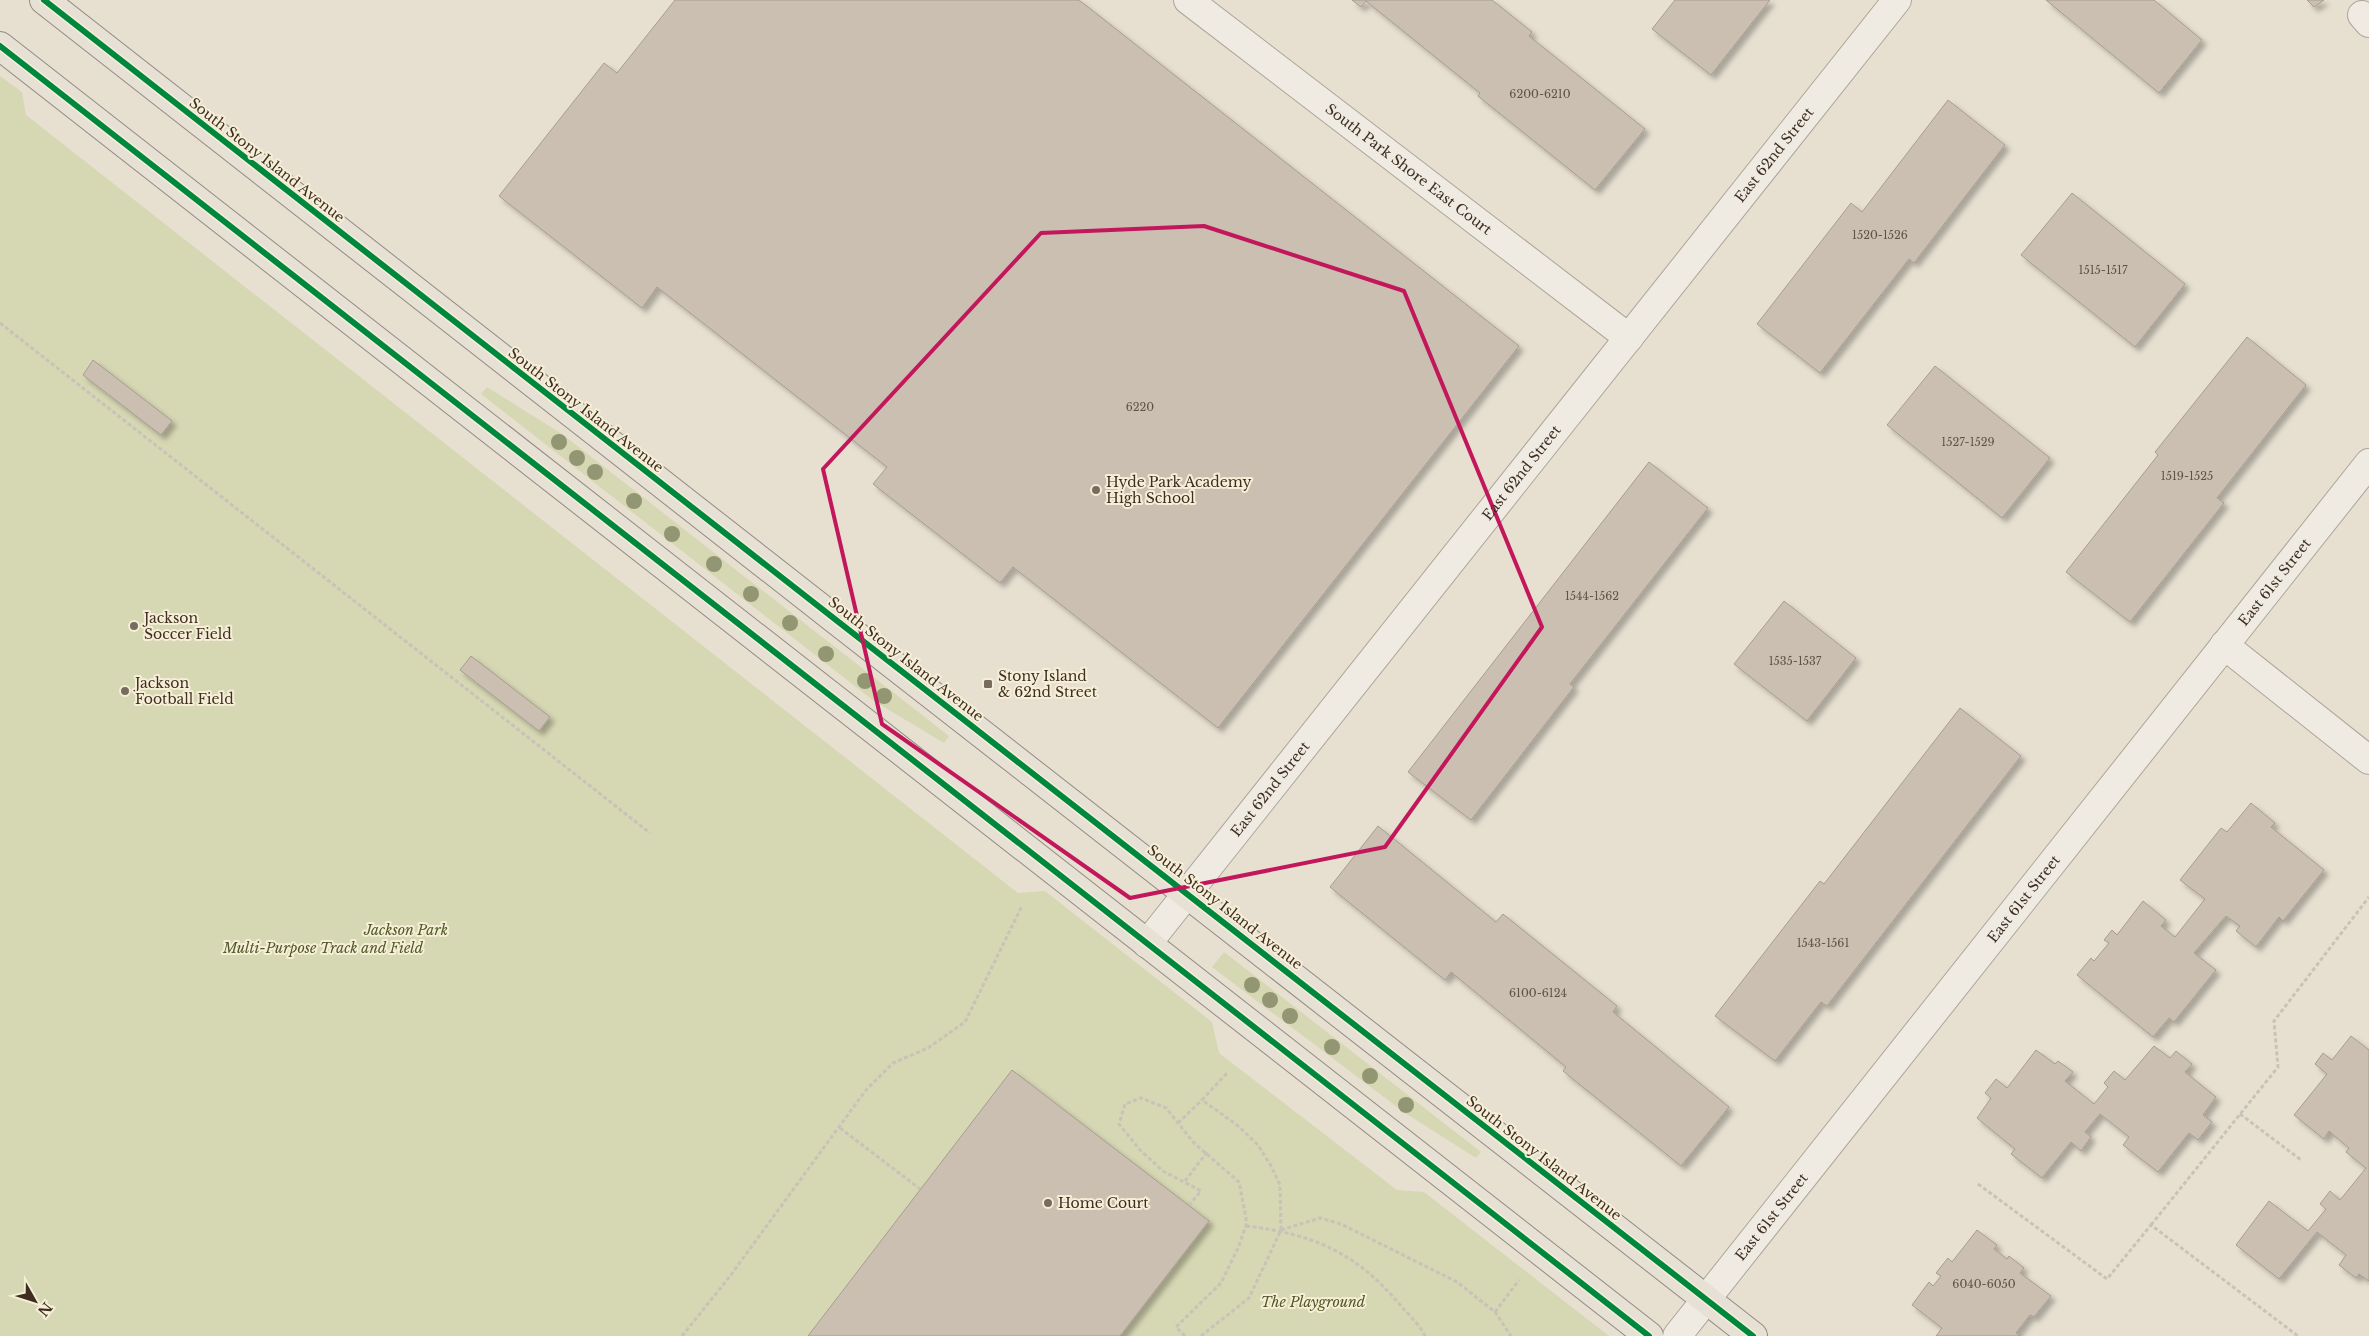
<svg xmlns="http://www.w3.org/2000/svg" width="2369" height="1336" font-family="'Libre Baskerville',serif">
	<style>
		.green { fill: #d6d7b3 }
		.building { fill: #cbbfb2; stroke: #a89c90; filter: url(#shadow) }
		.lines { fill: none; stroke-linecap: round; stroke-linejoin: round }
		.minor-casing { stroke: #ada599; stroke-width: 30 }
		.major-casing { stroke: #928b80; stroke-width: 30 }
		.path { stroke: #c8c2b9; stroke-width: 3; stroke-dasharray: 4 2.5; stroke-linecap: butt }
		.minor { stroke: #efebe3; stroke-width: 28 }
		.major { stroke: #e6e1d4; stroke-width: 28 }
		.cycleway-casing { stroke: #f7eed8; stroke-width: 9 }
		.cycleway { stroke: #00873e; stroke-width: 6 }
		.tree { fill: #929673 }
		.marked { fill: none; stroke: #c2185b; stroke-width: 4; stroke-linejoin: round }
		.poi-dot { fill: #786c5e; stroke: #f7eed8; stroke-width: 2 }
		.labels { text-anchor: middle; stroke-width: 4; stroke-linejoin: round; paint-order: stroke }
		.number-label { font-size: 11px; fill: #605244 }
		.street-label { font-size: 14px; fill: #3d2e20; stroke: #f7eed8 }
		.poi-label { font-size: 14px; fill: #3d2e20; stroke: #f7eed8; text-anchor: start }
		.park-label { font-size: 14px; font-style: italic; fill: #4d5a26; stroke: #f7eed8 }
	</style>
	<defs>
		<filter id="shadow"><feDropShadow dx="4.5" dy="4.5" stdDeviation="2.5" flood-color="#0004"/></filter>
	</defs>
	<rect width="100%" height="100%" fill="#e7e0d1"/>
	<!-- green -->
	<g class="green">
		<path d="M0 76 22 92 26 115 1018 893 1045 891 1212 1022 1219 1053 1397 1190 1424 1192 1609 1336H0Z"/>
		<path d="M487 387 562 434 949 736 944 743 874 701 481 394Z"/>
		<path d="M1224 952 1481 1152 1476 1158 1405 1113 1212 967Z"/>
	</g>
	<!-- building -->
	<g class="building">
		<path d="M675 0H1079L1519 346 1218 728 1013 567 1000 583 873 484 887 467 657 287 642 308 499 196 604 63 617 73Z"/>
		<path d="M1352 0H1492L1532 32 1529 36 1645 129 1595 190 1478 96 1480 93 1366 1 1361 7Z"/>
		<path d="M1675 0H1770L1711 75 1652 29Z"/>
		<path d="M2046 0H2154L2202 40 2159 93Z"/>
		<path d="M2307 0H2324L2314 7Z"/>
		<path d="M1948 100 2005 145 1914 263 1909 259 1820 373 1757 324 1851 203 1862 212Z"/>
		<path d="M2072 193 2185 284 2135 347 2021 255Z"/>
		<path d="M2247 337 2306 385 2217 498 2224 503 2130 622 2066 572 2158 455 2155 452Z"/>
		<path d="M93 360 172 421 161 435 83 375Z"/>
		<path d="M1935 366 2050 458 2002 518 1887 425Z"/>
		<path d="M1649 462 1708 508 1570 684 1574 687 1471 820 1408 772Z"/>
		<path d="M1784 601 1856 658 1807 721 1734 664Z"/>
		<path d="M471 656 550 717 539 731 460 670Z"/>
		<path d="M1960 708 2021 756 1827 1006 1821 1002 1775 1061 1715 1016 1820 881 1824 884Z"/>
		<path d="M2251 803 2275 823 2271 827 2324 870 2283 921 2279 917 2256 947 2236 931 2240 926 2226 916 2194 953 2216 970 2174 1022 2169 1018 2153 1037 2077 975 2091 958 2094 961 2109 943 2104 940 2112 930 2117 935 2143 901 2166 920 2161 926 2175 937 2205 899 2180 880 2221 828 2227 832Z"/>
		<path d="M1378 826 1496 922 1503 914 1617 1006 1613 1012 1729 1107 1681 1166 1563 1071 1566 1067 1451 972 1445 980 1330 887Z"/>
		<path d="M2351 1036 2369 1050V1281L2359 1274 2356 1278 2339 1265 2346 1255 2317 1232 2279 1279 2236 1245 2269 1201 2308 1231 2326 1209 2320 1204 2330 1191 2340 1200 2366 1168 2346 1152 2349 1148 2329 1131 2324 1139 2294 1115 2327 1074 2315 1064 2323 1053 2332 1060Z"/>
		<path d="M2154 1046 2170 1058 2176 1051 2192 1064 2185 1072 2216 1097 2203 1115 2212 1122 2198 1140 2189 1133 2158 1172 2123 1145 2129 1137 2100 1114 2085 1132 2091 1137 2081 1151 2071 1142 2042 1178 2011 1154 2015 1149 1977 1118 1991 1098 1985 1093 1996 1079 2007 1088 2036 1050 2055 1064 2058 1061 2073 1072 2065 1081 2094 1104 2108 1087 2104 1083 2114 1071 2125 1080Z"/>
		<path d="M1012 1070 1209 1221 1120 1336H808Z"/>
		<path d="M1977 1230 1997 1245 1994 1249 2007 1259 2009 1256 2024 1268 2020 1273 2051 1296 2034 1317 2030 1315 2016 1333 2020 1336H1936L1942 1328 1912 1305 1929 1282 1933 1286 1941 1276 1936 1273 1948 1258 1952 1262Z"/>
	</g>
	<g class="lines">
		<defs>
			<g id="minor">
				<path id="s1" d="M1188 0 1629 338"/>
				<path d="M2362 15 2369 23"/>
				<path d="M2224 645 2369 760"/>
				<path id="s2" d="M1147 944 1897 0"/>
				<path id="s3" d="M1677 1336 2369 463"/>
			</g>
			<g id="major">
				<path d="M44 0C612 448 1184 889 1753 1336"/>
				<path d="M0 46 1649 1336"/>
			</g>
		</defs>
		<!-- minor casing -->
		<use href="#minor" class="minor-casing"/>
		<!-- major casing -->
		<use href="#major" class="major-casing"/>
		<!-- path -->
		<g class="path">
			<path d="M0 323 650 833"/>
			<path d="M2240 1114 2301 1160"/>
			<path d="M1178 1123 1202 1100"/>
			<path d="M840 1128 920 1189"/>
			<path d="M1185 1181 1207 1152"/>
			<path d="M1978 1184 2107 1279 2151 1225 2298 1336"/>
			<path d="M2151 1225 2278 1067 2274 1021 2369 897"/>
			<path d="M1246 1226C1314 1234 1357 1253 1401 1306 1409 1315 1420 1325 1425 1336"/>
			<path d="M1281 1230 1320 1218 1341 1224 1457 1282 1495 1312 1511 1336"/>
			<path d="M1495 1312 1519 1280"/>
			<path d="M682 1336 727 1280 866 1090 893 1063 928 1048 965 1022 1022 906"/>
			<path d="M1185 1336 1176 1327 1221 1283 1238 1248 1246 1226V1218L1239 1182 1194 1143 1166 1108 1141 1098 1125 1104 1119 1124 1140 1150 1163 1171 1201 1191 1189 1205"/>
			<path d="M1201 1336 1249 1298 1281 1230 1280 1185 1271 1166 1258 1145 1237 1125 1202 1100 1227 1073"/>
		</g>
		<!-- minor -->
		<use href="#minor" class="minor"/>
		<!-- major -->
		<use href="#major" class="major"/>
		<defs>
			<g id="cycleway">
				<path d="M44 0C612 448 1184 889 1753 1336"/>
				<path d="M0 46 1649 1336"/>
			</g>
		</defs>
		<!-- cycleway casing -->
		<use href="#cycleway" class="cycleway-casing"/>
		<!-- cycleway -->
		<use href="#cycleway" class="cycleway"/>
	</g>
	<!-- trees -->
	<g class="tree">
		<circle cx="559" cy="442" r="8"/>
		<circle cx="577" cy="458" r="8"/>
		<circle cx="595" cy="472" r="8"/>
		<circle cx="634" cy="501" r="8"/>
		<circle cx="672" cy="534" r="8"/>
		<circle cx="714" cy="564" r="8"/>
		<circle cx="751" cy="594" r="8"/>
		<circle cx="790" cy="623" r="8"/>
		<circle cx="826" cy="654" r="8"/>
		<circle cx="865" cy="681" r="8"/>
		<circle cx="884" cy="696" r="8"/>
		<circle cx="1252" cy="985" r="8"/>
		<circle cx="1270" cy="1000" r="8"/>
		<circle cx="1290" cy="1016" r="8"/>
		<circle cx="1332" cy="1047" r="8"/>
		<circle cx="1370" cy="1076" r="8"/>
		<circle cx="1406" cy="1105" r="8"/>
	</g>
	<!-- marked area -->
	<path class="marked" d="M1204 226 1404 291 1542 627 1385 847 1130 898 882 724 823 469 1041 233Z"/>
	<!-- markers -->
	<g class="poi-dot">
		<circle cx="1096" cy="490" r="5"/>
		<circle cx="134" cy="626" r="5"/>
		<rect x="983" y="679" width="10" height="10" rx="2.5"/>
		<circle cx="125" cy="691" r="5"/>
		<circle cx="1048" cy="1203" r="5"/>
	</g>
	<g class="labels">
		<!-- number labels -->
		<g class="number-label">
			<text x="1540" y="98">6200-6210</text>
			<text x="1880" y="239">1520-1526</text>
			<text x="2103" y="274">1515-1517</text>
			<text x="1140" y="411">6220</text>
			<text x="1968" y="446">1527-1529</text>
			<text x="2187" y="480">1519-1525</text>
			<text x="1592" y="600">1544-1562</text>
			<text x="1795" y="665">1535-1537</text>
			<text x="1823" y="947">1543-1561</text>
			<text x="1538" y="997">6100-6124</text>
			<text x="1984" y="1288">6040-6050</text>
		</g>
		<!-- street labels -->
		<g class="street-label">
			<text dy="5" stroke="none"><textPath href="#s2" startOffset="1008">East 62nd Street</textPath></text>
			<text transform="translate(267 160) rotate(38)" y="5">South Stony Island Avenue</text>
			<text dy="5" stroke="none"><textPath href="#s1" startOffset="278">South Park Shore East Court</textPath></text>
			<text transform="translate(586 410) rotate(38)" y="5">South Stony Island Avenue</text>
			<text dy="5" stroke="none"><textPath href="#s2" startOffset="602">East 62nd Street</textPath></text>
			<text dy="5" stroke="none"><textPath href="#s3" startOffset="962">East 61st Street</textPath></text>
			<text transform="translate(906 659) rotate(38)" y="5">South Stony Island Avenue</text>
			<text dy="5" stroke="none"><textPath href="#s2" startOffset="198">East 62nd Street</textPath></text>
			<text dy="5" stroke="none"><textPath href="#s3" startOffset="558">East 61st Street</textPath></text>
			<text transform="translate(1225 907) rotate(38)" y="5">South Stony Island Avenue</text>
			<text transform="translate(1544 1158) rotate(38)" y="5">South Stony Island Avenue</text>
			<text dy="5" stroke="none"><textPath href="#s3" startOffset="152">East 61st Street</textPath></text>
		</g>
		<!-- poi labels -->
		<g class="poi-label">
			<text x="1106" y="487">Hyde Park Academy<tspan x="1106" dy="16">High School</tspan></text>
			<text x="144" y="623">Jackson<tspan x="144" dy="16">Soccer Field</tspan></text>
			<text x="998" y="681">Stony Island<tspan x="998" dy="16">&amp; 62nd Street</tspan></text>
			<text x="135" y="688">Jackson<tspan x="135" dy="16">Football Field</tspan></text>
			<text x="1058" y="1208">Home Court</text>
		</g>
		<!-- park labels -->
		<g class="park-label">
			<text x="406" y="935">Jackson Park</text>
			<text x="323" y="953">Multi-Purpose Track and Field</text>
			<text x="1313" y="1307">The Playground</text>
		</g>
	</g>
	<!-- north arrow -->
	<g transform="translate(35 1301) rotate(129)" stroke="#f7eed8" stroke-width="4" paint-order="stroke">
	<path d="M0-4L9 19L0 12L-9 19Z" fill="#3d2e20"/>
	<text y="-8" font-size="14" font-weight="bold" text-anchor="middle" fill="#3d2e20">N</text>
	</g>
</svg>
